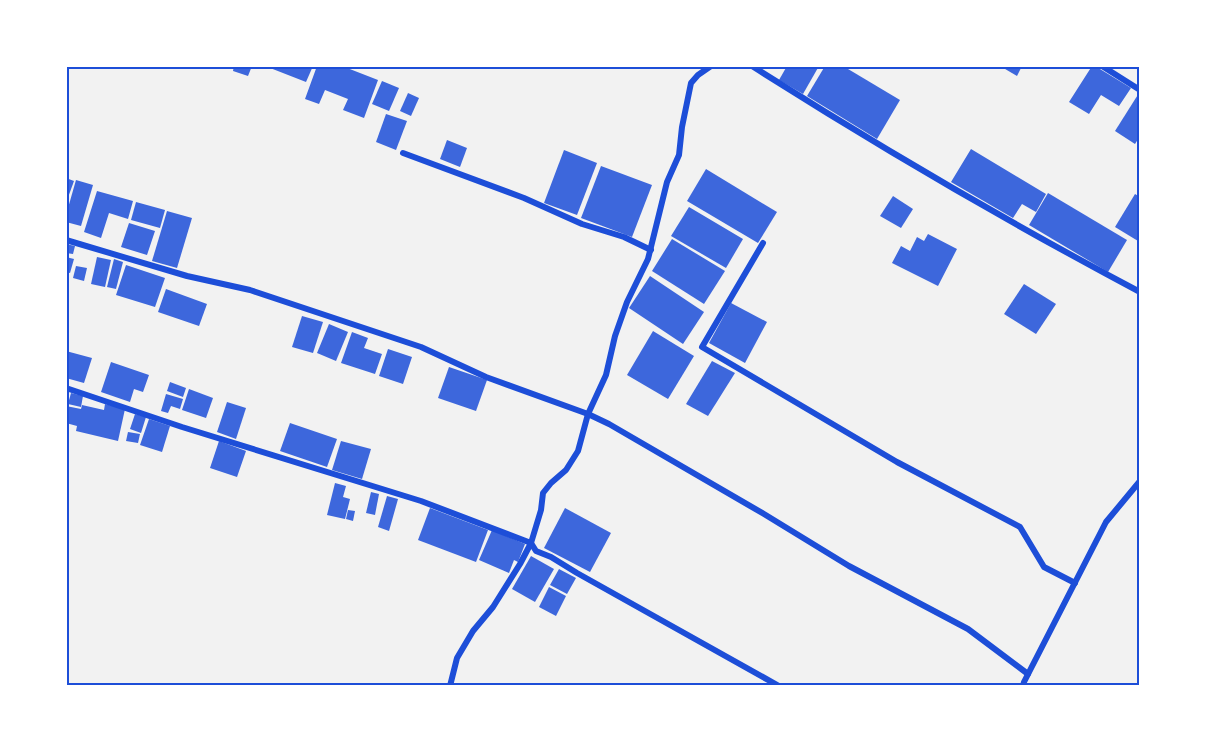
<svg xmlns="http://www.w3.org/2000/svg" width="1206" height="752" font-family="Helvetica,sans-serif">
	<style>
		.building { fill: #3d67dc }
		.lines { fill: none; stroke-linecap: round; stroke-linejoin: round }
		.minor { stroke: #1d4ed8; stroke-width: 6 }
		.neatline { fill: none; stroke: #1d4ed8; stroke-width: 2 }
	</style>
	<rect width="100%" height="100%" fill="#f2f2f2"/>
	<!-- building -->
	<g class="building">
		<path d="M234 66H252L248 76 233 71Z"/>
		<path d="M265 66H313L306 82Z"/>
		<path d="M317 66H342L378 80 364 118 343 110 348 99 325 90 319 104 305 99Z"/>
		<path d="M787 66H819L803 94 779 80Z"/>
		<path d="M825 66H843L900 100 877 139 807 96Z"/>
		<path d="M1000 66H1022L1017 76Z"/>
		<path d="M1092 66H1095L1131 88 1119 106 1101 95 1089 114 1069 102Z"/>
		<path d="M382 81 399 88 389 111 372 104Z"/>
		<path d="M408 93 419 98 411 116 400 111Z"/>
		<path d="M1139 93 1140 94V136L1135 144 1115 131Z"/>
		<path d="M386 114 407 121 396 150 376 142Z"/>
		<path d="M447 140 467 148 460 167 440 159Z"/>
		<path d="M971 149 1046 194 1036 212 1022 204 1013 218 951 182Z"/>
		<path d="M564 150 597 163 577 215 544 203Z"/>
		<path d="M601 166 652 185 632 237 581 218Z"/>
		<path d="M706 169 777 212 758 243 687 201Z"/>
		<path d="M66 178 74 181 66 203Z"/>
		<path d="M76 180 93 185 81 226 66 222V215Z"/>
		<path d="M97 191 133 201 128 219 109 213 101 238 84 232Z"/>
		<path d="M1048 193 1127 240 1108 272 1029 225Z"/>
		<path d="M1135 194 1140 197V238L1138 241 1115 227Z"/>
		<path d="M893 196 913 209 901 228 880 216Z"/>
		<path d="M136 202 165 210 160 228 131 220Z"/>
		<path d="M689 207 743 239 726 268 671 236Z"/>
		<path d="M167 211 192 218 177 268 152 261Z"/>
		<path d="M129 223 155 231 147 255 121 247Z"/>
		<path d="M928 234 957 249 938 286 892 263 901 246 910 251 917 237 924 241Z"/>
		<path d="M672 239 725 271 704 304 652 271Z"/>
		<path d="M66 244 75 246 73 254 66 253Z"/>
		<path d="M66 257 74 259 70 273 66 272Z"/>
		<path d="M97 257 111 260 105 287 91 284Z"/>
		<path d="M114 259 123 262 116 289 107 287Z"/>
		<path d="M126 265 165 278 155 307 116 295Z"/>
		<path d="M76 266 87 268 84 281 73 278Z"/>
		<path d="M650 276 704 312 683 344 629 308Z"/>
		<path d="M1024 284 1056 304 1036 334 1004 314Z"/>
		<path d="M166 289 207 304 199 326 158 312Z"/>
		<path d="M731 303 767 322 745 363 709 343Z"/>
		<path d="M302 316 323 322 313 353 292 347Z"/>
		<path d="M329 324 348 332 336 361 317 353Z"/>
		<path d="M653 331 694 356 668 399 627 375Z"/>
		<path d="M352 332 368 338 364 348 382 354 375 374 341 363Z"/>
		<path d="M388 349 412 357 403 384 379 376Z"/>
		<path d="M66 351 92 358 84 383 66 378Z"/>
		<path d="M712 361 735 373 708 416 686 404Z"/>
		<path d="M111 362 149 375 143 392 134 389 130 402 101 392Z"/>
		<path d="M449 367 487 380 476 411 438 398Z"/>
		<path d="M170 382 186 388 183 397 167 391Z"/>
		<path d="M189 389 213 398 206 418 182 410Z"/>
		<path d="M71 393 83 396 81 407 68 404Z"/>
		<path d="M166 394 183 399 180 409 171 406 168 413 161 411Z"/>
		<path d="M227 402 246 408 236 439 217 432Z"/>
		<path d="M105 404 125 409 118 441 76 431 77 426 66 423V406L81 409 82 405 104 410Z"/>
		<path d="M135 414 146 417 141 433 130 429Z"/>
		<path d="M149 419 170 426 162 452 140 445Z"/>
		<path d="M290 423 337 439 327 467 280 451Z"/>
		<path d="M128 432 140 434 138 443 126 441Z"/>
		<path d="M219 441 246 451 237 477 210 468Z"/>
		<path d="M341 441 371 449 362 479 332 470Z"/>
		<path d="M335 483 346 486 343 497 350 499 345 519 327 515Z"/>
		<path d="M371 492 379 494 375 515 366 513Z"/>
		<path d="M387 496 398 499 389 531 378 527Z"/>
		<path d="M430 508 488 530 476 562 418 540Z"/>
		<path d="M565 508 611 533 590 572 544 548Z"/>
		<path d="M348 510 355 511 353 521 346 519Z"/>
		<path d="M492 530 525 544 518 562 514 560 509 573 479 560Z"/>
		<path d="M531 556 554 569 535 602 512 589Z"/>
		<path d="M559 569 576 578 567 594 550 585Z"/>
		<path d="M549 587 566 596 556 616 539 607Z"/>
	</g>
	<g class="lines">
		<!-- minor -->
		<g class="minor">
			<path d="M752 66C878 146 1008 222 1140 292"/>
			<path d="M1102 66 1140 90"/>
			<path d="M403 153 524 198 582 224 624 237 651 250"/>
			<path d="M66 240 187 276 250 290 421 347 486 377 588 414 609 424 764 514 849 566 968 629 1028 674"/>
			<path d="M763 243 702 347 897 462 1020 527 1044 567 1075 583"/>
			<path d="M66 388 182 427 421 501 531 543 536 551 551 557 577 573 779 686"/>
			<path d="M450 686 457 658 473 631 493 607 520 564 531 543 541 510 543 493 551 483 566 470 578 451 588 414 606 375 615 336 627 302 648 259 667 182 679 155 682 127 691 83 698 75 711 66"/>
			<path d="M1023 686 1024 682 1106 522 1140 481"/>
		</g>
	</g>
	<!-- border -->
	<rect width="1206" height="752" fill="none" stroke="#ffffff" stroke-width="135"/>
	<rect x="68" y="68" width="1070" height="616" class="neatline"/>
</svg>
